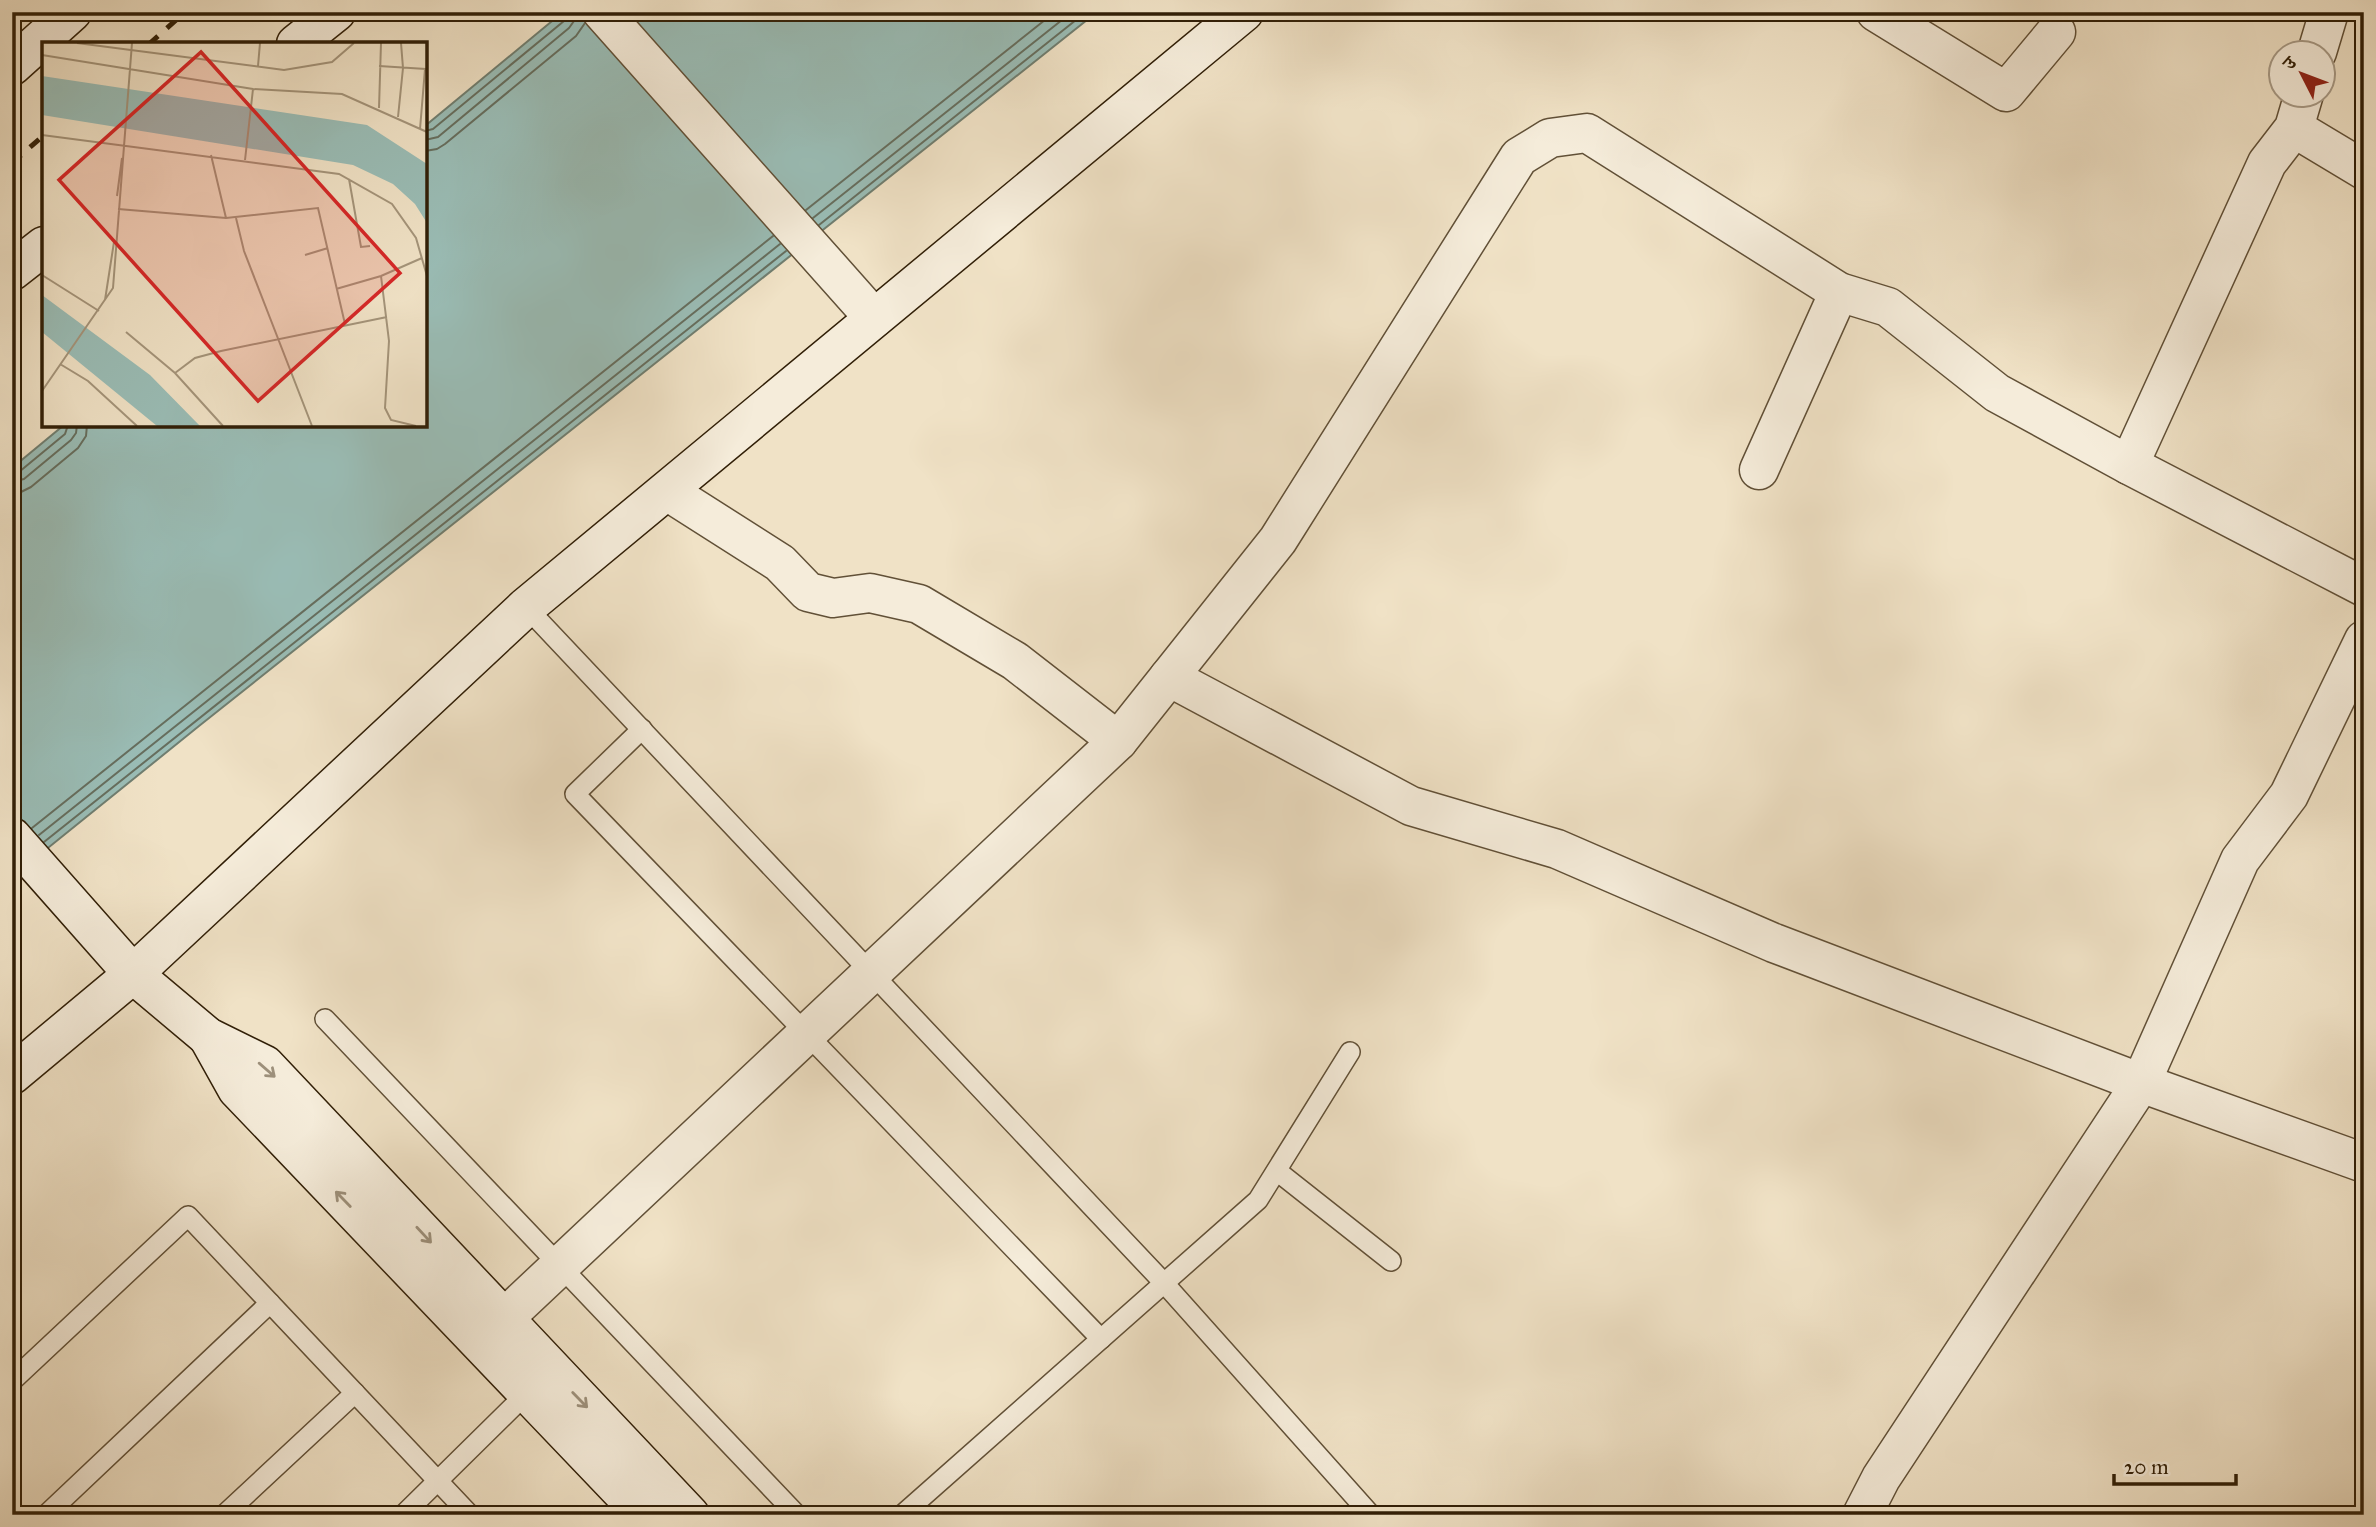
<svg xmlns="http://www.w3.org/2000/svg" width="2376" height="1527" font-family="'IM FELL Great Primer','Noto Serif Devanagari',serif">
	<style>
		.water { fill: #9abdb6; stroke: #707e70; stroke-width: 2 }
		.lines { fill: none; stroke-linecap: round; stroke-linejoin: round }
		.shore { stroke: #666e5e; stroke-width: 2 }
		.lane-casing { stroke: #615037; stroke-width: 22 }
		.street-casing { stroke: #615037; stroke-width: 41 }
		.secondary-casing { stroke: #311f07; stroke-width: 41 }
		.lane { stroke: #f5ecda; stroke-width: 19 }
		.street { stroke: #f5ecda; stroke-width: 38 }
		.secondary { stroke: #f5ecda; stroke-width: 38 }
		.rail { stroke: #311f07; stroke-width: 5; stroke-dasharray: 12 12; stroke-linecap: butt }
		.oneway { stroke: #9d907b }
		.inset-road { fill: none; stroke: #a4947a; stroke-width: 2 }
		.view { fill: #d62828; fill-opacity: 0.15; stroke: #d62828; stroke-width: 3.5 }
		.inset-edge { fill: none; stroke: #311f07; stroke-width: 3.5 }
	</style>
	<rect width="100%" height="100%" fill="#f0e2c6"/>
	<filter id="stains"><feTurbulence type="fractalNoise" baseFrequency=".00286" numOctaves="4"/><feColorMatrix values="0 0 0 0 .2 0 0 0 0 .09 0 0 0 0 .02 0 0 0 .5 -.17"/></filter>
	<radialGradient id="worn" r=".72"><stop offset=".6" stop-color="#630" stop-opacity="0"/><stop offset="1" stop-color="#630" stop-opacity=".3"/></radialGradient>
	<!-- water -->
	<path class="water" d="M563 12H1097L199 726 12 877V468L64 425H425V126Z"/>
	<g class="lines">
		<!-- shore -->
		<g class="shore">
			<path d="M425 131 433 129 564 21 567 12"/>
			<path d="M425 140 438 137 569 28 574 21 576 12"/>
			<path d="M425 151 437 149 445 144 576 36 585 23"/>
			<path d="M806 210 1055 12"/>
			<path d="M813 218 1072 12"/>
			<path d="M819 225 1086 12"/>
			<path d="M12 473 19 472 65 434 68 425"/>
			<path d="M12 482 24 479 71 440 76 433 77 425"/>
			<path d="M12 493 21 492 31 487 78 448 86 436 87 425"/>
			<path d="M32 828 773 236"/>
			<path d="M39 835 780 244"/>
			<path d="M44 842 786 251"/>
		</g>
		<defs>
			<g id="lane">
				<path d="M526 607 1164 1283 1371 1515"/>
				<path d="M642 729 575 794 1101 1339"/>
				<path d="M325 1019 797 1515"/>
				<path d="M1277 1171 1391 1261"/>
				<path d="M12 1381 188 1216 470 1515"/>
				<path d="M46 1515 270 1303"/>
				<path d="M224 1515 355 1393"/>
				<path d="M403 1515 532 1388"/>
				<path d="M902 1515 1258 1200 1350 1052"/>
			</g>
			<g id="street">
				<path d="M602 12 874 318"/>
				<path d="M1876 12 2006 92 2056 32"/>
				<path d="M2317 52 2329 12"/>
				<path d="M2294 128 2364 170"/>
				<path d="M2129 465 2267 163 2294 128 2304 94"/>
				<path d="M1759 470 1839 292"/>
				<path d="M667 491 780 563 808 592 833 598 870 593 919 604 1015 661 1118 741"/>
				<path d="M1169 677 1411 806 1557 849 1774 943 2141 1083 2364 1163"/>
				<path d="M481 1340 1118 741 1278 540 1519 157 1550 138 1587 133 1839 292 1888 307 1997 393 2129 465 2364 587"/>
				<path d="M1862 1515 1881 1478 2141 1083 2240 860 2289 795 2364 640"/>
			</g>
			<g id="secondary">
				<path d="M296 44 336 12"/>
				<path d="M12 66 72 12"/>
				<path d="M12 271 44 246"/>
				<path d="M12 837 133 974 208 1037 265 1065 690 1515"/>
				<path d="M208 1037 237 1089 644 1515"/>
				<path d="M12 1075 133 974 526 607 1244 12"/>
			</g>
		</defs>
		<!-- lane casing -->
		<use href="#lane" class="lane-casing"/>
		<!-- street casing -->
		<use href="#street" class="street-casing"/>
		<!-- secondary casing -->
		<use href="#secondary" class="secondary-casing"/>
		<!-- lane -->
		<use href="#lane" class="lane"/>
		<!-- street -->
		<use href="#street" class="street"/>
		<!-- secondary -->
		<use href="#secondary" class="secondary"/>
		<!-- rail -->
		<g class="rail">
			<path d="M149 44 185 12"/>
			<path d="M12 163 44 135"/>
		</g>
	</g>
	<!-- one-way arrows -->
	<defs><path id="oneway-shaft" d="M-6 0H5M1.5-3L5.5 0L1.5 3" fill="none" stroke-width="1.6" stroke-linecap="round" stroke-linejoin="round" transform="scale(1.75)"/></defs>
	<g class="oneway">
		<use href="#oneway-shaft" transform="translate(267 1070) rotate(41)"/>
		<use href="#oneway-shaft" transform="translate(343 1199) rotate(-134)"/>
		<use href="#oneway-shaft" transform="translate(424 1235) rotate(47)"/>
		<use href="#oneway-shaft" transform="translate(580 1400) rotate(46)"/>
	</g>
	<!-- overview -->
	<g transform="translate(42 42)">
		<rect width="385" height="385" fill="#f0e2c6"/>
		<path d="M0 34 325 83 385 122V181L373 162 351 142 311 123 0 73ZM0 253 108 333 158 384H115L0 290Z" fill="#9abdb6"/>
		<path class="inset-road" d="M35 1 242 28 290 20 312 1M0 13 211 47 300 52 385 90M216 24 218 1M337 24 384 27M337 66 339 1M356 75 361 26 359 1M378 87 383 27M0 93 297 132 350 162 374 196 385 234M169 113 184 176M203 118 211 47M307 137 319 205 328 204M75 154 80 116M76 167 184 176 276 166 303 282M194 176 202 209 270 384M263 213 286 206M0 233 57 269M339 234 347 299 343 366 349 378 374 384M294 247 339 234 380 216M63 258 72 200M84 290 133 331 181 384M18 322 46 339 95 384M133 331 153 316 179 309 345 275M0 349 71 246 90 1"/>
		<path class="view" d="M159 10 358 231 216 359 17 138Z"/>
		<rect width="385" height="385" class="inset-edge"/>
	</g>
	<!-- margin -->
	<rect width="2376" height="1527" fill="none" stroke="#f0e2c6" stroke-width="42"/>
	<rect x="14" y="14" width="2348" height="1499" fill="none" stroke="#311f07" stroke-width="3.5"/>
	<rect x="21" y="21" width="2334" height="1485" fill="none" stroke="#311f07" stroke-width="2"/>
	<!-- north arrow -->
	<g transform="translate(2302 74) rotate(312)"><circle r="33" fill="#f5ecda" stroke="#a79a86" stroke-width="2"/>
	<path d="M0-5L12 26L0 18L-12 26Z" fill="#8f2418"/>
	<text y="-10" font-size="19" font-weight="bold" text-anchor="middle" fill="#311f07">उ</text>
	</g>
	<!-- scale -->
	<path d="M2114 1474v10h122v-10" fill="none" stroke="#311f07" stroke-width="3.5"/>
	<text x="2124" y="1474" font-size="21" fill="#311f07" stroke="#f5ecda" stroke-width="5" paint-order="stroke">20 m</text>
	<rect width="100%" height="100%" filter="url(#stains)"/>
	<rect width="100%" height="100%" fill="url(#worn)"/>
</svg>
